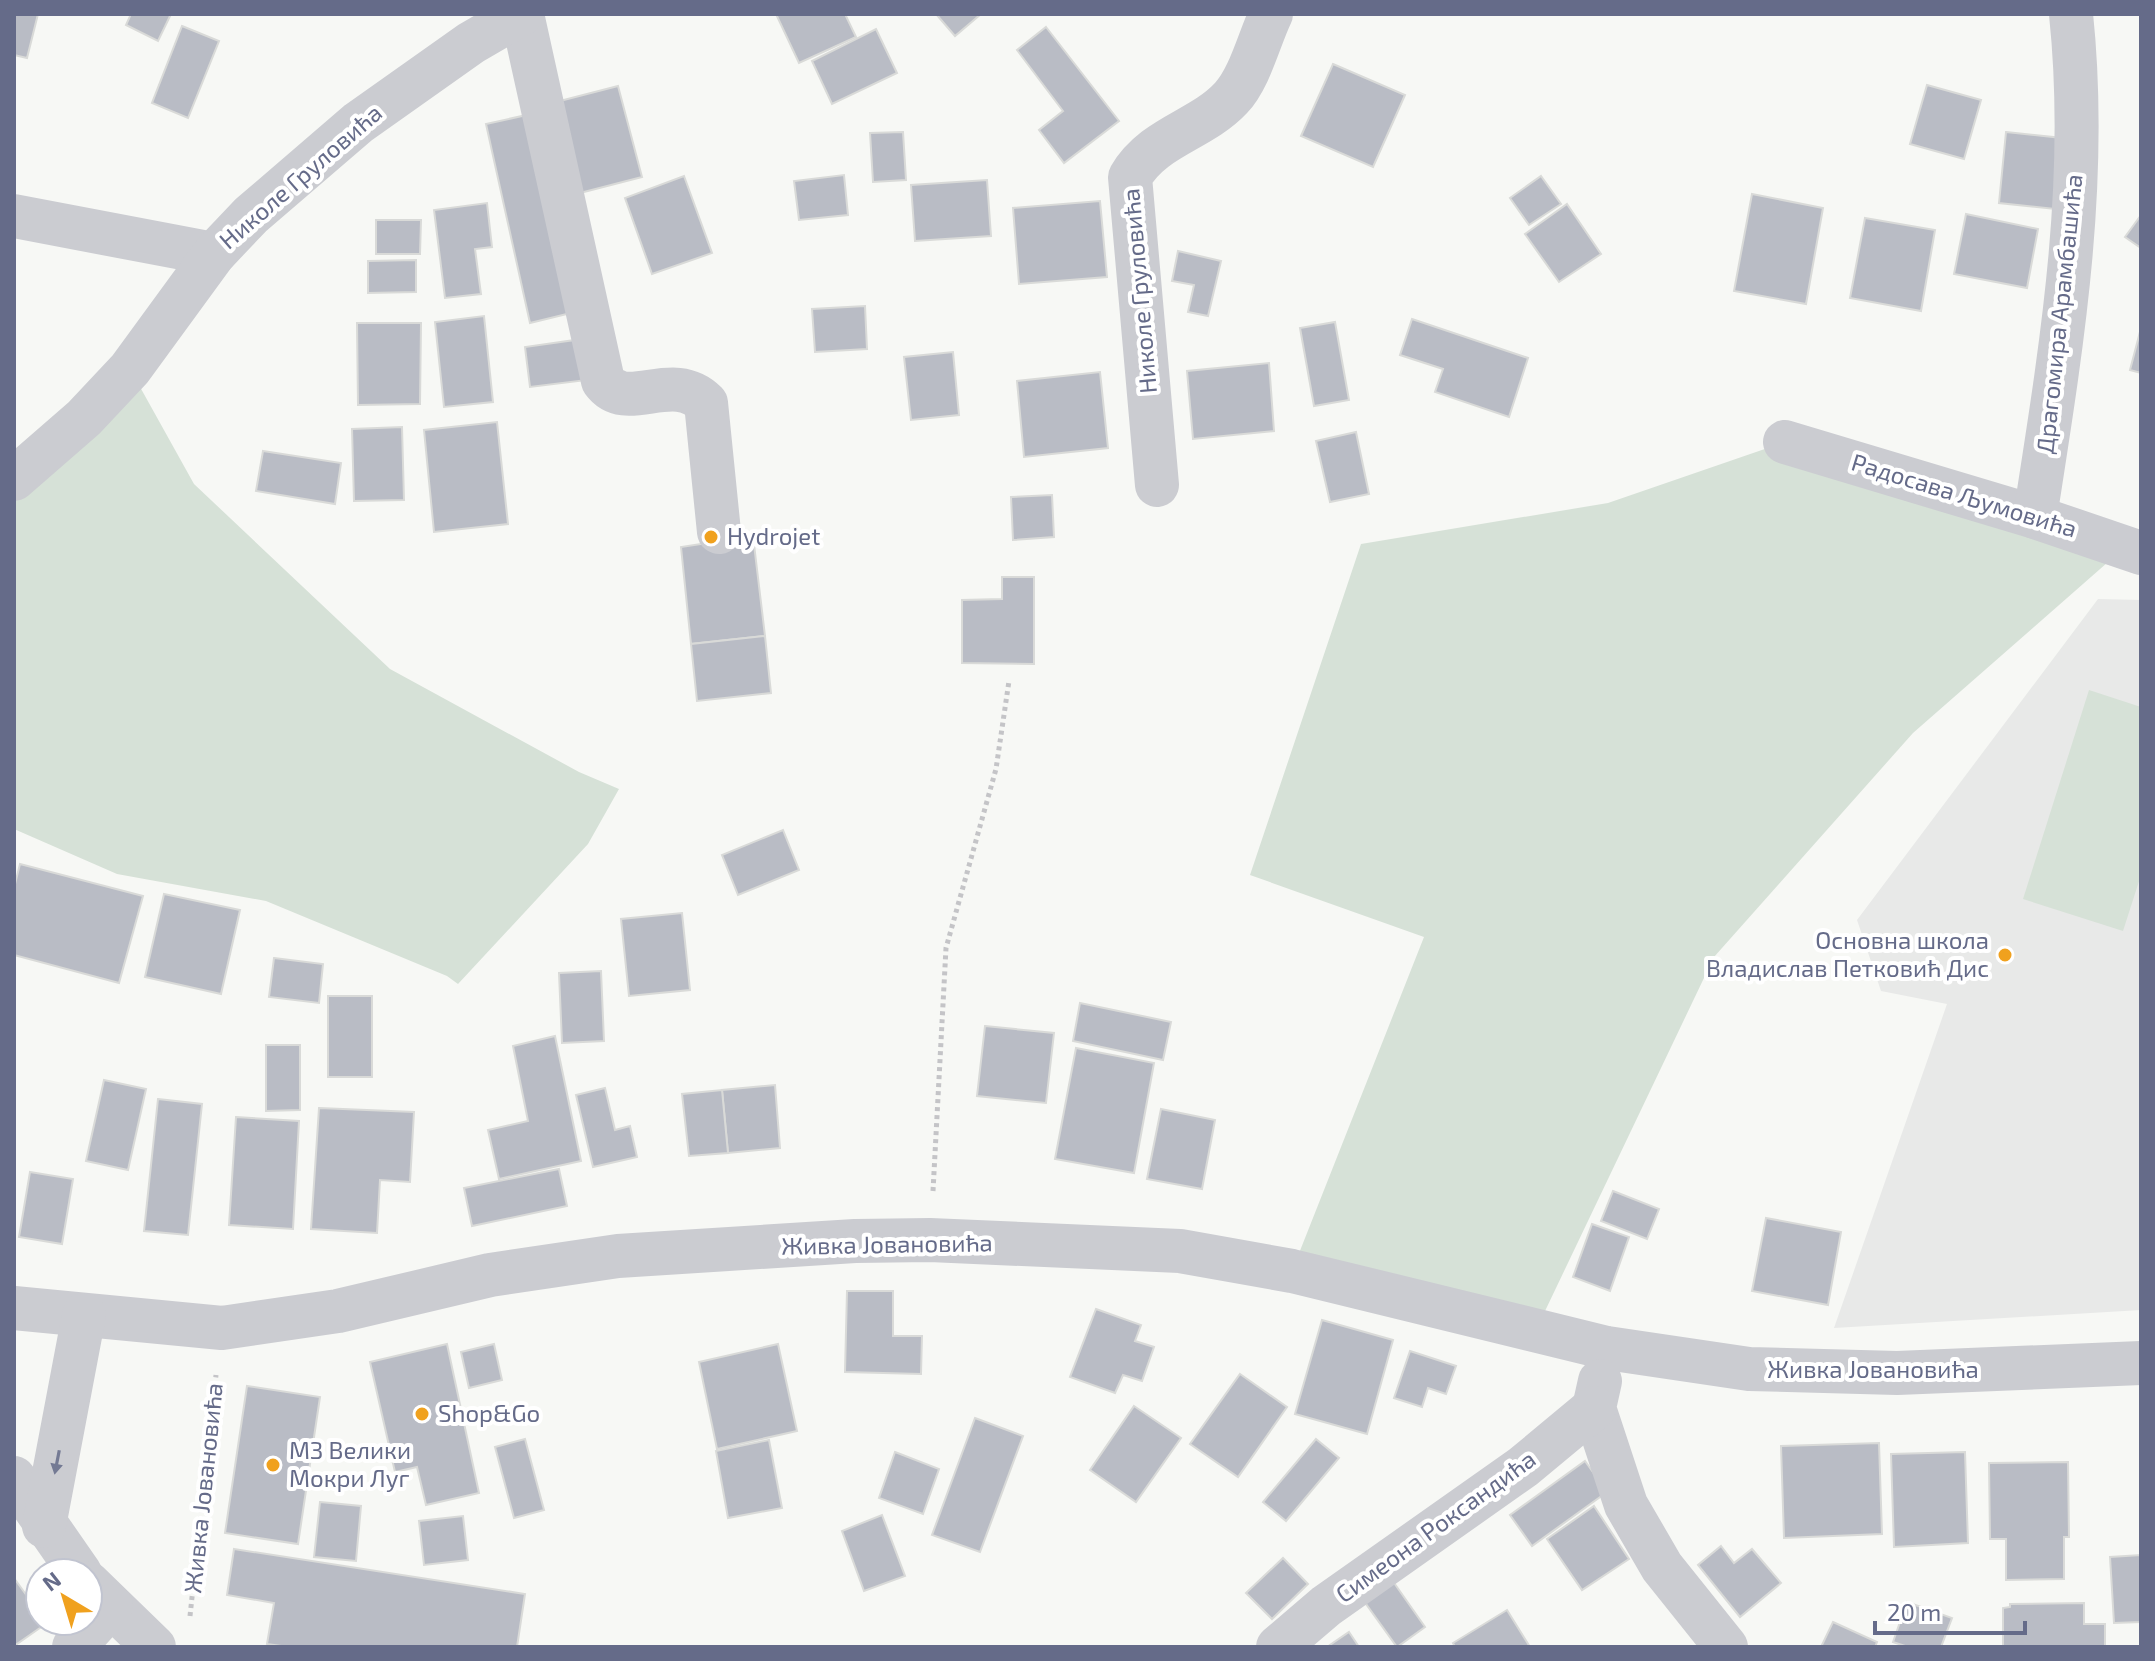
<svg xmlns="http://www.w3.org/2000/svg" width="2155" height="1661" font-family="'Exo 2',sans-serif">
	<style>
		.built { fill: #e8e9e8 }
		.green { fill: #d6e1d7 }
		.building { fill: #b9bcc5; stroke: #d9dad8; stroke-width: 2 }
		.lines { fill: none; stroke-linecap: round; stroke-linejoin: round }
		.path { stroke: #c4c4c7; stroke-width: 5; stroke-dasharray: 4 4; stroke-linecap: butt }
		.minor { stroke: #cbccd1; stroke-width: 44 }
		.oneway { fill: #747a94 }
		.poi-dot { fill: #f0a11e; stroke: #fff; stroke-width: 3 }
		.labels { text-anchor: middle; stroke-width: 8; stroke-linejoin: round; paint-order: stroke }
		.street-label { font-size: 24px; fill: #656b89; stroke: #fff }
		.poi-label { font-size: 24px; fill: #656b89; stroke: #fff; text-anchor: start }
	</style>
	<rect width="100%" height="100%" fill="#f7f8f5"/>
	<!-- built -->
	<path class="built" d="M2098 599 2141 600V1310L1834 1328 1947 1004 1881 991 1857 920Z"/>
	<!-- green -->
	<g class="green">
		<path d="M130 369 194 484 390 669 579 772 619 789 588 844 458 984 447 976 266 901 117 874 14 829V479Z"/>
		<path d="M1785 442 2124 548 1913 733 1714 957 1535 1332 1292 1271 1424 937 1250 875 1361 544 1608 503Z"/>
		<path d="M2089 690 2141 707V875L2123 931 2023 899Z"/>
	</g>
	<!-- building -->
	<g class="building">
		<path d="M14 14H38L27 58 14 55Z"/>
		<path d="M131 14H171L158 41 126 25Z"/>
		<path d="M776 14H845L856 37 799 63Z"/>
		<path d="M936 14H981L955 36Z"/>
		<path d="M182 26 219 41 188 118 152 103Z"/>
		<path d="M1046 27 1119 121 1064 163 1039 130 1063 111 1017 50Z"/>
		<path d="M876 29 897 73 832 104 812 61Z"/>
		<path d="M1333 64 1405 95 1373 167 1301 136Z"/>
		<path d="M1927 85 1981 100 1964 159 1910 144Z"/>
		<path d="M618 86 642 177 580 193 556 102Z"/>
		<path d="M531 114 575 312 530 323 486 124Z"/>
		<path d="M903 132 906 180 873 182 870 133Z"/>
		<path d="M2006 132 2062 138 2055 209 1999 203Z"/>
		<path d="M844 175 848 215 799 220 794 181Z"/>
		<path d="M684 176 712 253 652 274 625 198Z"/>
		<path d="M1541 176 1561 204 1529 225 1510 198Z"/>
		<path d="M987 180 991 236 915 241 911 185Z"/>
		<path d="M1752 194 1823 208 1806 304 1734 291Z"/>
		<path d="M1100 201 1107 277 1019 284 1013 208Z"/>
		<path d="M487 203 492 247 475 249 481 294 445 298 434 210Z"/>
		<path d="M1567 204 1601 254 1559 282 1525 234Z"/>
		<path d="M1966 214 2038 229 2027 288 1954 274Z"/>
		<path d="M2141 215V248L2125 237Z"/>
		<path d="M1865 218 1935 230 1921 311 1850 298Z"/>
		<path d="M376 220H421L420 254H376Z"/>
		<path d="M1178 251 1221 261 1208 316 1188 312 1194 285 1172 281Z"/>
		<path d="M416 260V292L368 293V261Z"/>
		<path d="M865 306 867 349 815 352 812 309Z"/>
		<path d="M484 316 493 402 444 407 435 322Z"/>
		<path d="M1412 319 1528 358 1509 417 1435 392 1443 369 1400 355Z"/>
		<path d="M1335 322 1349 400 1314 406 1300 328Z"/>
		<path d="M357 323H421L420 404 358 405Z"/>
		<path d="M2141 328V373L2130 370Z"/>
		<path d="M582 339 587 380 530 387 525 347Z"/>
		<path d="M953 352 959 415 911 420 904 357Z"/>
		<path d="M1269 363 1274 431 1193 439 1187 371Z"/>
		<path d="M1100 372 1108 448 1024 457 1017 381Z"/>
		<path d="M497 422 508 524 434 532 424 430Z"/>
		<path d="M402 427 404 500 354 501 352 429Z"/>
		<path d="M1356 432 1369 494 1330 502 1316 441Z"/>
		<path d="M263 451 341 463 335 504 256 491Z"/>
		<path d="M1052 495 1054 537 1013 540 1011 497Z"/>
		<path d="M753 536 765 636 691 644 681 547Z"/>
		<path d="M1002 577H1034V664L962 663V600L1002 599Z"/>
		<path d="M765 636 771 693 697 701 691 644Z"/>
		<path d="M783 830 799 870 738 895 722 855Z"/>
		<path d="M20 864 143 896 119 983 14 955V888Z"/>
		<path d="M164 894 240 910 221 994 145 977Z"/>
		<path d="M682 913 690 990 629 996 621 919Z"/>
		<path d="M274 958 323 964 319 1003 269 997Z"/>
		<path d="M601 971 604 1041 562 1043 559 973Z"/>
		<rect x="328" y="996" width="44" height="81"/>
		<path d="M1080 1003 1171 1022 1163 1060 1073 1041Z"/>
		<path d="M985 1026 1054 1033 1046 1103 977 1096Z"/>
		<path d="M555 1036 581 1161 499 1179 488 1130 528 1121 513 1046Z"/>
		<path d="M266 1045H300V1110L266 1111Z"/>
		<path d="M1076 1048 1154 1063 1134 1173 1055 1159Z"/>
		<path d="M104 1080 146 1089 128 1170 86 1161Z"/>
		<path d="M775 1085 780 1148 728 1153 722 1090Z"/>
		<path d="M605 1088 615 1130 630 1126 637 1157 593 1167 576 1095Z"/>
		<path d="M722 1090 728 1153 689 1156 682 1094Z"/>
		<path d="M158 1099 202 1104 188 1235 144 1231Z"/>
		<path d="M319 1108 414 1112 410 1182 380 1180 377 1233 311 1229Z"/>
		<path d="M1161 1109 1215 1120 1202 1189 1147 1179Z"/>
		<path d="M236 1117 299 1121 293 1229 229 1225Z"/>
		<path d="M559 1169 567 1206 472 1226 464 1188Z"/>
		<path d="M30 1172 73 1179 62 1244 19 1237Z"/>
		<path d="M1613 1191 1659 1209 1647 1239 1601 1221Z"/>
		<path d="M1766 1218 1841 1232 1828 1305 1752 1291Z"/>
		<path d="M1592 1224 1629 1237 1610 1291 1573 1277Z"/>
		<path d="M847 1291H893V1336H922L921 1374 845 1372Z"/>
		<path d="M1096 1309 1141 1325 1135 1341 1154 1347 1142 1381 1123 1375 1115 1393 1070 1377Z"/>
		<path d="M1322 1320 1393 1340 1367 1434 1295 1414Z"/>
		<path d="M447 1344 479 1493 426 1505 417 1467 395 1472 370 1362Z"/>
		<path d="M494 1344 502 1380 469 1388 461 1352Z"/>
		<path d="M778 1344 797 1431 717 1449 699 1362Z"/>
		<path d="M1410 1351 1456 1366 1446 1394 1428 1388 1422 1407 1394 1398Z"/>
		<path d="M1240 1374 1287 1407 1238 1477 1190 1444Z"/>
		<path d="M247 1386 320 1397 298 1544 225 1533Z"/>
		<path d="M1134 1406 1181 1438 1136 1502 1090 1470Z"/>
		<path d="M975 1418 1023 1436 980 1552 932 1535Z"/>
		<path d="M525 1439 544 1510 514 1518 495 1447Z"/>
		<path d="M1316 1439 1339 1458 1286 1521 1263 1502Z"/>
		<path d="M769 1440 782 1508 728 1518 716 1451Z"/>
		<path d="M1879 1443 1882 1534 1784 1538 1781 1446Z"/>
		<path d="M895 1452 939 1469 923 1514 879 1498Z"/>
		<path d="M1965 1452 1968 1543 1894 1547 1891 1454Z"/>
		<path d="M1585 1461 1607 1492 1532 1546 1510 1515Z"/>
		<path d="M2068 1462 2069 1537H2064V1579L2006 1580V1539H1990L1989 1463Z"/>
		<path d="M320 1502 361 1506 356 1561 314 1557Z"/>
		<path d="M1594 1506 1629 1559 1582 1590 1547 1539Z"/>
		<path d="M882 1515 905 1576 864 1591 842 1531Z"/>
		<path d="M463 1516 468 1560 424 1565 419 1521Z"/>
		<path d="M1721 1546 1734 1563 1752 1549 1781 1583 1740 1617 1698 1565Z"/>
		<path d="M234 1549 525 1594 517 1647H288L267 1644 274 1603 227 1595Z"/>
		<path d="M2141 1555V1622L2114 1623 2110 1557Z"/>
		<path d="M1283 1558 1308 1584 1272 1619 1246 1593Z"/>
		<path d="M1385 1570 1425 1627 1397 1647 1356 1590Z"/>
		<path d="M14 1578 40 1614V1621L47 1623 14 1646Z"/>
		<path d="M1907 1602 1952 1618 1941 1647H1908L1893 1642Z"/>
		<path d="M2084 1603V1624H2105V1647H2003V1608L2010 1607V1604Z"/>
		<path d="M1507 1610 1530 1647H1455L1453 1643Z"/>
		<path d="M1833 1622 1877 1642 1875 1647H1821Z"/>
		<path d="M1349 1632 1359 1647H1327Z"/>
	</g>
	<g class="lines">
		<!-- path -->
		<g class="path">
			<path d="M933 1191 946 948 996 769 1009 681"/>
			<path d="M190 1616 216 1375"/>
		</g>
		<!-- minor -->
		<g class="minor">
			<path d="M522 14 603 381C627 414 672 369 706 403L719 532"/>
			<path d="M14 216 214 254"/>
			<path d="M1785 442 2035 517 2141 553"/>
			<path d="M14 479 84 418 130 369 214 254 251 215 358 123 471 43 521 14"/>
			<path d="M1157 485 1130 177C1154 136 1200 131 1231 98 1250 78 1259 39 1271 14"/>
			<path d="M2035 517C2061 350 2089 184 2071 14"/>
			<path d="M14 1308 222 1328 338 1311 490 1275 618 1256 855 1241 930 1240 1180 1251 1292 1271 1607 1348 1749 1369 1897 1373 2141 1363"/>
			<path d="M1600 1381 1594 1408 1626 1505 1662 1567 1726 1647"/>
			<path d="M14 1478 80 1573"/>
			<path d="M44 1526 84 1315"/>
			<path d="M88 1583 154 1647"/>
			<path d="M74 1647 111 1606"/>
			<path d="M1278 1647 1326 1606 1523 1467 1594 1408"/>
		</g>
	</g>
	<!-- one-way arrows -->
	<defs><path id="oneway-solid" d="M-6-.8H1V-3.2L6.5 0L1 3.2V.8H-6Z" transform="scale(2)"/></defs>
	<use class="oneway" href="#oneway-solid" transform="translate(57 1462) rotate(101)"/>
	<!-- markers -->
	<g class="poi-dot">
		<circle cx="711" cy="537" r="8"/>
		<circle cx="2005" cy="955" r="8"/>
		<circle cx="422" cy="1414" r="8"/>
		<circle cx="273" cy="1465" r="8"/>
	</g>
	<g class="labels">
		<!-- street labels -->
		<g class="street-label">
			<text transform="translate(301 177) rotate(-41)" y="8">Николе Груловића</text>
			<text transform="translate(1140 291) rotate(-95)" y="8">Николе Груловића</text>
			<text transform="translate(2060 314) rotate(-84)" y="8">Драгомира Арамбашића</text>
			<text transform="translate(1964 496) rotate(17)" y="8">Радосава Љумовића</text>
			<text transform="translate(887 1245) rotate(-1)" y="8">Живка Јовановића</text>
			<text x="1873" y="1378">Живка Јовановића</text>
			<text transform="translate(204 1488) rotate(-84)" y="8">Живка Јовановића</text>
			<text transform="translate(1436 1527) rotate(-36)" y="8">Симеона Роксандића</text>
		</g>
		<!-- poi labels -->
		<g class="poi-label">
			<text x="727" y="545">Hydrojet</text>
			<text x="1989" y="949" text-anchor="end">Основна школа<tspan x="1989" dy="28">Владислав Петковић Дис</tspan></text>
			<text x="438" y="1422">Shop&amp;Go</text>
			<text x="289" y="1459">МЗ Велики<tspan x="289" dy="28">Мокри Луг</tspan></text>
		</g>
	</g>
	<!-- border -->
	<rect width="2155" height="1661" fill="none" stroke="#656b89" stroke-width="32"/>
	<!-- north arrow -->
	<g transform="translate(64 1597) rotate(322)"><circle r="38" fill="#ffffff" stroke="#c1c4d0" stroke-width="2"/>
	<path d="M0-6L14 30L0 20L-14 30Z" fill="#f0a11e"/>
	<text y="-12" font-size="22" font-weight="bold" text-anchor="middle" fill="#656b89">N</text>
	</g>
	<!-- scale -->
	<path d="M1875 1621v12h150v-12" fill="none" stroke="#656b89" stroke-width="4"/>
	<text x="1887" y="1621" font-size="24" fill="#656b89" stroke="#ffffff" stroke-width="6" paint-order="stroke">20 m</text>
</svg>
